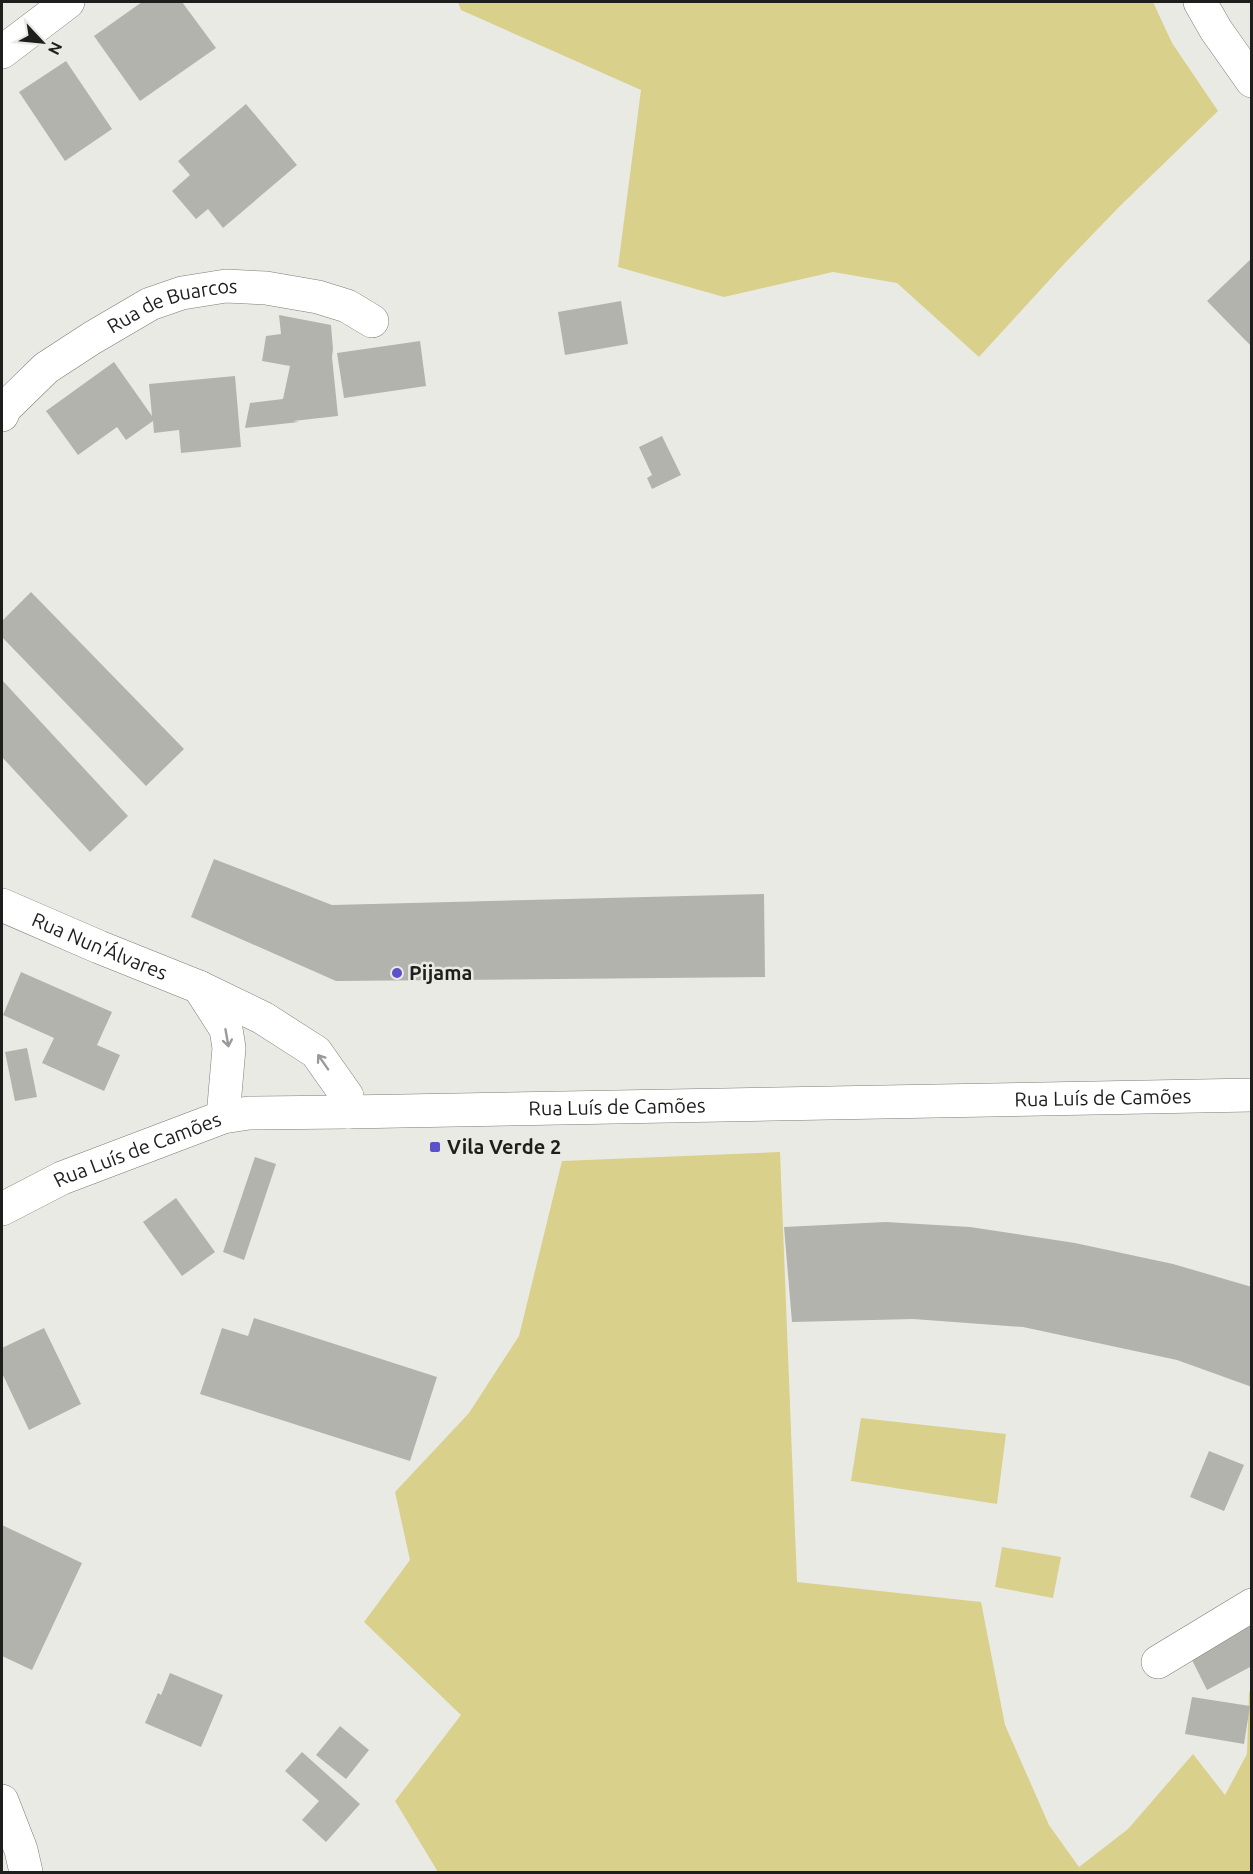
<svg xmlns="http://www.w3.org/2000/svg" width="1253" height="1874" font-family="Ubuntu,sans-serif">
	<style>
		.green { fill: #d9d08b }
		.building { fill: #b3b3ae }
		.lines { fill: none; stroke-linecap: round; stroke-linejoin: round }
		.minor-casing { stroke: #7c7c78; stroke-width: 34 }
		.primary-casing { stroke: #7c7c78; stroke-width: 34 }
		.minor { stroke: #fff; stroke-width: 33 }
		.primary { stroke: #fff; stroke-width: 33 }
		.oneway { stroke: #9a9a99 }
		.poi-dot { fill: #5b51c9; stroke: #eaeae5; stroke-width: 2 }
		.labels { text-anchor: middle; stroke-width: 5; stroke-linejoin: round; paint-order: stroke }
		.street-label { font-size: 20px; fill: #1e1e1c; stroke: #eaeae5 }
		.poi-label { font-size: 20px; font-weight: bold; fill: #1e1e1c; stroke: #eaeae5; text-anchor: start }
	</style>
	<rect width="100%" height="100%" fill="#eaeae5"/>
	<!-- green -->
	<g class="green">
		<path d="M458 2H1153L1172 43 1218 111 1119 207 1064 264 979 357 897 283 833 272 724 297 618 267 641 90 461 10Z"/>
		<path d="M780 1152 797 1582 981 1602 1005 1725 1049 1825 1079 1867 1128 1829 1193 1754 1225 1795 1247 1754 1249 1692 1251 1691V1872H438L395 1801 461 1715 364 1622 410 1560 395 1492 469 1413 519 1336 562 1161Z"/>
		<path d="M861 1418 1006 1434 997 1504 851 1481Z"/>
		<path d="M1002 1547 1061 1557 1053 1598 995 1587Z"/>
	</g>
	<!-- building -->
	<g class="building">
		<path d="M142 2H182L216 48 140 101 94 36Z"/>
		<path d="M66 61 112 129 65 161 19 92Z"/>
		<path d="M246 104 297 165 223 228 208 209 196 219 172 191 190 175 178 161Z"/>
		<path d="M1252 258V347L1207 301Z"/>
		<path d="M621 301 628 344 565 355 558 312Z"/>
		<path d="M279 315 331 325 333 349 332 357 338 416 293 421 299 422 245 428 250 403 283 399 290 366 262 361 266 336 281 334Z"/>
		<path d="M420 341 426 386 344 398 337 353Z"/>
		<path d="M114 362 152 416 149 384 235 376 241 447 181 453 179 430 154 433 153 421 126 440 117 427 78 455 46 411Z"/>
		<path d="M662 436 681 475 652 489 647 478 652 475 639 447Z"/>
		<path d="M31 592 184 749 146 786 2 637V621Z"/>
		<path d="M2 680 128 816 90 852 2 757Z"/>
		<path d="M214 859 332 905 764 894 765 977 336 981 191 917Z"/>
		<path d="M21 972 112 1012 97 1045 120 1055 104 1091 42 1063 54 1038 3 1015Z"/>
		<path d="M27 1048 37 1097 15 1101 5 1052Z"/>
		<path d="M255 1157 276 1164 244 1260 223 1252Z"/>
		<path d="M176 1198 215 1252 182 1276 143 1222Z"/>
		<path d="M886 1222 970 1227 1075 1243 1173 1264 1252 1287V1387L1177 1360 1023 1327 913 1319 792 1322 784 1227Z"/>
		<path d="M254 1318 437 1377 410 1461 200 1394 222 1328 248 1336Z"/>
		<path d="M44 1328 81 1404 29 1430 2 1373V1348Z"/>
		<path d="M1209 1451 1244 1465 1224 1511 1190 1497Z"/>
		<path d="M2 1525 82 1563 32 1670 2 1656Z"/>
		<path d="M1252 1621V1666L1207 1690 1189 1654Z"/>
		<path d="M170 1673 223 1695 201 1747 145 1723 158 1693 161 1695Z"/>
		<path d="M1192 1697 1250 1706 1244 1744 1185 1734Z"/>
		<path d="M340 1726 369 1750 346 1779 316 1755Z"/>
		<path d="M302 1752 360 1804 326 1842 302 1820 319 1801 285 1771Z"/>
	</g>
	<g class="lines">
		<defs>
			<g id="minor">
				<path d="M2 52 68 2"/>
				<path id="s1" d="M2 415 5 408 46 368 92 338 150 304 182 293 226 286 266 288 318 297 347 306 372 321"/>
				<path id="s2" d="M2 905 99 947 199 987 263 1018 316 1052 347 1096 348 1112"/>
				<path d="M199 987 226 1029 229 1048 223 1117"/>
				<path d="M1158 1662 1252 1605"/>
				<path d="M2 1801 21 1850 26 1872"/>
			</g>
			<g id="primary">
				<path d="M1200 2 1216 30 1252 81"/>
				<path id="s3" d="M2 1209 62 1178 223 1117 249 1113 348 1112 1252 1095"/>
			</g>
		</defs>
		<!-- minor casing -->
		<use href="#minor" class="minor-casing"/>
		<!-- primary casing -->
		<use href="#primary" class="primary-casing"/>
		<!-- minor -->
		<use href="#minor" class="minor"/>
		<!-- primary -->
		<use href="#primary" class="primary"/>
	</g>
	<!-- one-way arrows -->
	<defs><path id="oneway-shaft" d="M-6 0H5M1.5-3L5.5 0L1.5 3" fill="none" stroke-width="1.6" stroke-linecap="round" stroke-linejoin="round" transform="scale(1.5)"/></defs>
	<g class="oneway">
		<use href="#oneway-shaft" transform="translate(227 1038) rotate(80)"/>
		<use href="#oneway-shaft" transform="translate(323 1062) rotate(-125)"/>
	</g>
	<!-- markers -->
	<g class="poi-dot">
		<circle cx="397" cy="973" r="6"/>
		<rect x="429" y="1141" width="12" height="12" rx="3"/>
	</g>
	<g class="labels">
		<!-- street labels -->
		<g class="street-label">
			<text dy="7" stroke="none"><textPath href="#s1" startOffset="208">Rua de Buarcos</textPath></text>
			<text dy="7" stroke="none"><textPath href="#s2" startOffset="106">Rua Nun'Álvares</textPath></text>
			<text dy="7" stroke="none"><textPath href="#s3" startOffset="1120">Rua Luís de Camões</textPath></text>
			<text dy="7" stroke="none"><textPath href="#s3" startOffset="634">Rua Luís de Camões</textPath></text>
			<text dy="7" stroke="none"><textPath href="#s3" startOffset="148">Rua Luís de Camões</textPath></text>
		</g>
		<!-- poi labels -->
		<g class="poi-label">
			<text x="409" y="980">Pijama</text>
			<text x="447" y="1154">Vila Verde 2</text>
		</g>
	</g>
	<!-- border -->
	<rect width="1253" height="1874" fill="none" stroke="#1e1e1c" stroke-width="6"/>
	<!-- north arrow -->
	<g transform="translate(42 42) rotate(116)" stroke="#eaeae5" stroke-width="4.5" paint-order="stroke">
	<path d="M0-4.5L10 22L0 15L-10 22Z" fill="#1e1e1c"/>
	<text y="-9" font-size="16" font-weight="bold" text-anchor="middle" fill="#1e1e1c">N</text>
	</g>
</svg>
